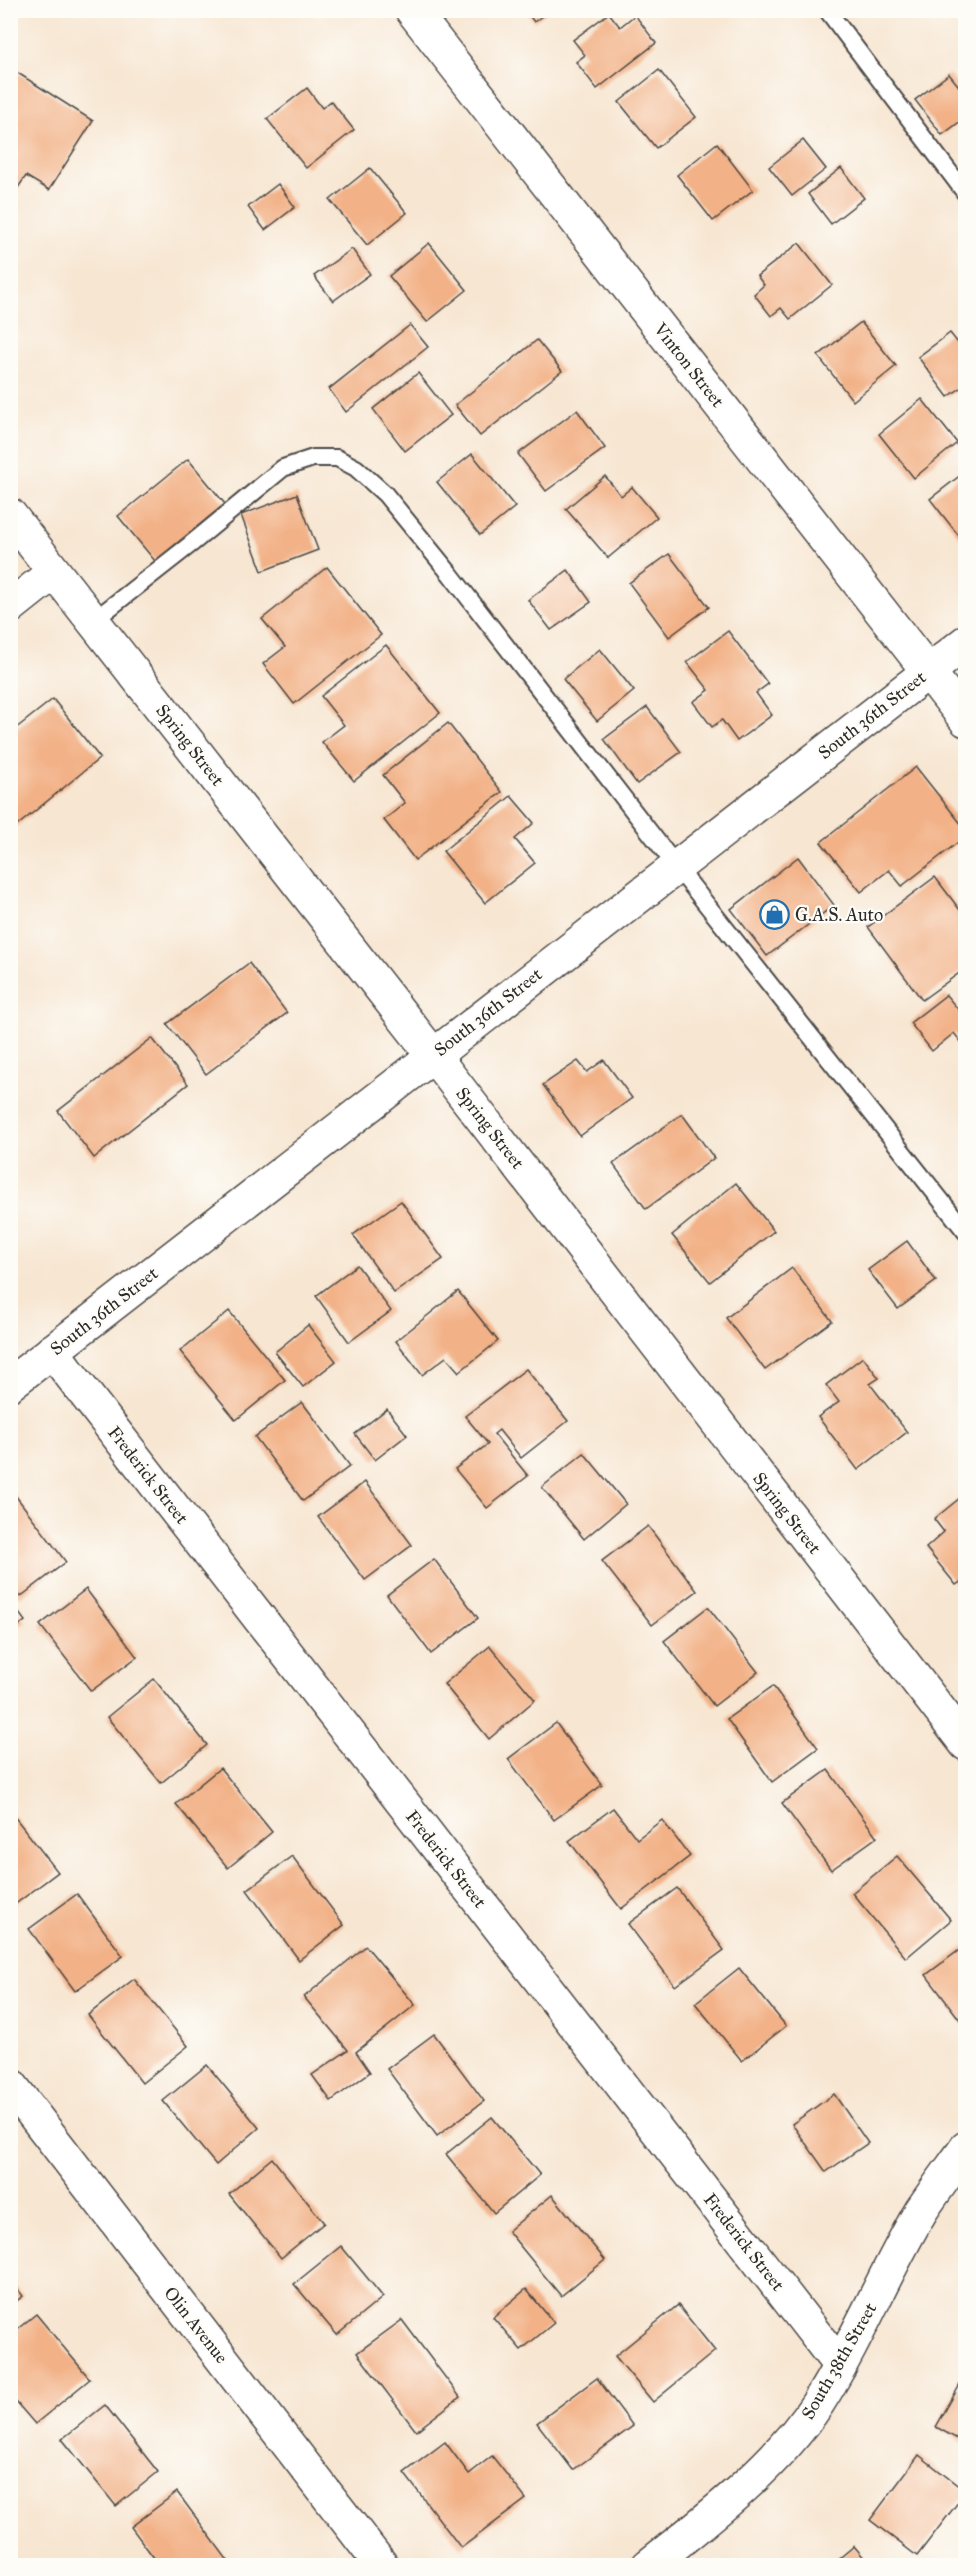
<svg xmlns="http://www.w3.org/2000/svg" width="976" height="2576" font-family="'IM FELL Great Primer',serif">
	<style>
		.building { fill: #f2b186 }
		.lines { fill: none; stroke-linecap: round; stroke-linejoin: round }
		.service-casing { stroke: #4a4744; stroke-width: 20 }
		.minor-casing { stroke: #4a4744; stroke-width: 36 }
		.tertiary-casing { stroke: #4a4744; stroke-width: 36 }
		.service { stroke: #fff; stroke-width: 16 }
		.minor { stroke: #fff; stroke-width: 33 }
		.tertiary { stroke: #fff; stroke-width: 33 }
		.labels { text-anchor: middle; stroke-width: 4.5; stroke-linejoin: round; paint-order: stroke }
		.street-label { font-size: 18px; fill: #2b2b2b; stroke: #fdfcf7 }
		.poi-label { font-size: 18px; fill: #2b2b2b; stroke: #fdfcf7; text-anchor: start }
	</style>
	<rect width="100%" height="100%" fill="#fdfcf7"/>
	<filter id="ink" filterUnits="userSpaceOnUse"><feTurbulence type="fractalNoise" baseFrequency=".0167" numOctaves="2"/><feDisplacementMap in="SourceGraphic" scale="12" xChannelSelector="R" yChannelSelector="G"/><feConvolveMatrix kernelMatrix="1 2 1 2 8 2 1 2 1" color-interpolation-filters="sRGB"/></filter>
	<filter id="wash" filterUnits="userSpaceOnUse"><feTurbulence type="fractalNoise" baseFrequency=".008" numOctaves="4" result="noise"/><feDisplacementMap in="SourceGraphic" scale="24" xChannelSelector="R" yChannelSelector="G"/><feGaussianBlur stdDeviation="1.35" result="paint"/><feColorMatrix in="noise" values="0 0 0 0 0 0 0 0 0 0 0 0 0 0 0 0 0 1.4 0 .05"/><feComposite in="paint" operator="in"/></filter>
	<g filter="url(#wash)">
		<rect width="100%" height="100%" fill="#f7e6d2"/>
		<g id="blocks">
			<!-- building -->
			<g class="building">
				<path d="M525 10H550L534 22Z"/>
				<path d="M609 13 620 27 635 15 656 43 597 89 576 62 585 55 573 40Z"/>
				<path d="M10 68 93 121 49 190 26 176 17 189 10 185Z"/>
				<path d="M659 70 696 117 656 148 619 102Z"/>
				<path d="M949 74 966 95V117L942 135 915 100Z"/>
				<path d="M307 88 322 108 331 101 354 130 306 168 267 119Z"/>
				<path d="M803 140 826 169 792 196 769 167Z"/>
				<path d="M717 143 753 190 713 221 677 175Z"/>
				<path d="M370 168 407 213 367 245 330 200Z"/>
				<path d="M841 168 864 198 831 224 808 194Z"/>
				<path d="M278 184 295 207 265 230 248 207Z"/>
				<path d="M429 243 467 290 427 322 389 276Z"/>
				<path d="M799 243 832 285 790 319 781 308 771 316 754 294 764 285 757 276Z"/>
				<path d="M352 249 370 274 333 301 314 276Z"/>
				<path d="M861 322 896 366 853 401 818 356Z"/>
				<path d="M410 325 428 347 346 412 329 389Z"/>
				<path d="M950 333 966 353V384L948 397 918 357Z"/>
				<path d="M537 340 562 371 480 436 455 405Z"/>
				<path d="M418 373 451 415 405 451 373 409Z"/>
				<path d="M922 399 957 443 914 478 879 434Z"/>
				<path d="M577 410 605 448 546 491 518 454Z"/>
				<path d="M472 454 515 507 480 535 437 482Z"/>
				<path d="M188 459 225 504 155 561 118 516Z"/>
				<path d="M966 471V545L930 499Z"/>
				<path d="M605 476 621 496 632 487 657 517 608 558 566 509Z"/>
				<path d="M297 494 318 550 262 571 241 515Z"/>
				<path d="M669 554 709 607 669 637 629 583Z"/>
				<path d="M327 567 381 635 294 704 263 664 285 647 262 619Z"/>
				<path d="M568 570 591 602 551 630 528 600Z"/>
				<path d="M728 631 768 684 756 693 772 715 737 741 722 720 712 727 693 702 709 690 687 662Z"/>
				<path d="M386 645 440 713 354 781 322 742 344 725 321 696Z"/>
				<path d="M600 649 634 691 597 721 563 679Z"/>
				<path d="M53 699 100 758 13 829 10 826V733Z"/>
				<path d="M647 707 681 752 637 784 604 739Z"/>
				<path d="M448 723 502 792 415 860 384 820 405 803 383 775Z"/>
				<path d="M916 767 966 830V836L902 886 889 870 861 892 821 842Z"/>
				<path d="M511 796 534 823 515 839 535 863 485 903 443 851Z"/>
				<path d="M798 857 834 905 767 956 731 909Z"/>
				<path d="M935 877 966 918V968L922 1000 868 927Z"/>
				<path d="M249 963 287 1013 206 1074 167 1024Z"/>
				<path d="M946 995 962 1014 966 1011V1048L954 1033 932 1051 910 1023Z"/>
				<path d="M152 1038 188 1084 94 1158 58 1111Z"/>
				<path d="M604 1060 632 1098 580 1136 543 1085 578 1061 587 1072Z"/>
				<path d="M682 1114 714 1158 646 1209 613 1164Z"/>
				<path d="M736 1183 774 1231 710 1282 672 1235Z"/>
				<path d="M401 1201 443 1259 394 1293 353 1235Z"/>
				<path d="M907 1241 936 1281 898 1309 868 1270Z"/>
				<path d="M357 1265 391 1311 349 1342 316 1296Z"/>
				<path d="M792 1268 832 1321 765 1370 726 1318Z"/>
				<path d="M458 1291 498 1341 459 1372 446 1357 422 1375 396 1341Z"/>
				<path d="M229 1311 285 1380 236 1420 180 1351Z"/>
				<path d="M308 1325 336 1361 303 1387 275 1352Z"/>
				<path d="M863 1357 879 1378 870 1384 907 1432 858 1470 818 1417 839 1402 826 1385Z"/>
				<path d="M526 1369 568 1421 521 1458 499 1430 494 1434 528 1476 487 1508 455 1469 488 1444 465 1416Z"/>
				<path d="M302 1402 350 1466 303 1501 255 1437Z"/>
				<path d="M387 1409 407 1435 375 1460 355 1434Z"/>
				<path d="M584 1453 626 1504 584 1539 542 1487Z"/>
				<path d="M365 1482 412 1545 365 1580 318 1517Z"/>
				<path d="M966 1493V1578L956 1585 926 1548 944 1532 934 1519Z"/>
				<path d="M15 1495 66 1562 20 1597 10 1585V1498Z"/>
				<path d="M648 1526 697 1591 652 1625 602 1561Z"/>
				<path d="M434 1559 478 1618 431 1654 387 1595Z"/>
				<path d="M86 1589 137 1657 91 1691 40 1625Z"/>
				<path d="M10 1601 25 1621 10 1632Z"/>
				<path d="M708 1607 758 1672 714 1706 664 1641Z"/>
				<path d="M490 1646 535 1700 489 1739 444 1684Z"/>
				<path d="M154 1679 207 1745 161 1783 107 1717Z"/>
				<path d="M773 1686 818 1748 772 1782 727 1719Z"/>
				<path d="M556 1723 602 1785 554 1820 508 1759Z"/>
				<path d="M220 1768 272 1832 228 1868 176 1804Z"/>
				<path d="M828 1770 877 1837 831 1870 782 1803Z"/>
				<path d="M613 1808 637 1839 662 1820 690 1856 621 1909 569 1841Z"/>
				<path d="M10 1811 58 1872 10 1908Z"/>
				<path d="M292 1856 344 1925 299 1960 247 1890Z"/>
				<path d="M897 1856 951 1920 906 1958 852 1893Z"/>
				<path d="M677 1888 724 1950 675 1986 628 1924Z"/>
				<path d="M77 1894 123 1956 75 1991 29 1929Z"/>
				<path d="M966 1945V2028L926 1975Z"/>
				<path d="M366 1946 415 2005 356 2052 370 2072 331 2101 312 2075 348 2050 304 1997Z"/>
				<path d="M739 1968 786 2026 742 2061 695 2003Z"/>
				<path d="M134 1979 188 2046 142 2083 88 2015Z"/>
				<path d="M434 2034 484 2101 437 2136 387 2069Z"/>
				<path d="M207 2065 259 2128 216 2165 163 2101Z"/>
				<path d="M834 2094 868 2143 826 2172 792 2124Z"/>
				<path d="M492 2117 540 2175 494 2213 446 2154Z"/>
				<path d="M272 2158 324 2223 281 2258 229 2194Z"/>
				<path d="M552 2195 605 2260 561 2296 508 2231Z"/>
				<path d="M341 2246 383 2297 337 2335 294 2284Z"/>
				<path d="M10 2279 23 2296 10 2306Z"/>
				<path d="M526 2289 554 2323 521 2350 493 2317Z"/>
				<path d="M678 2305 715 2351 653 2402 615 2356Z"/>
				<path d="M36 2314 90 2379 35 2424 10 2395 12 2374 10 2335Z"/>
				<path d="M402 2320 460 2397 416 2431 357 2353Z"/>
				<path d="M966 2374V2444L936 2427Z"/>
				<path d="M597 2378 633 2426 573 2470 537 2423Z"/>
				<path d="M105 2405 158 2472 116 2506 62 2439Z"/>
				<path d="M445 2442 469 2474 492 2456 526 2499 461 2548 404 2473Z"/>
				<path d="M919 2455 966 2492 917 2556 870 2520Z"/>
				<path d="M177 2492 229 2562 224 2566H153L157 2562 131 2527Z"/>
				<path d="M854 2546 871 2566H830Z"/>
			</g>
		</g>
	</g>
	<g filter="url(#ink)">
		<use href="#blocks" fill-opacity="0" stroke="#4a4744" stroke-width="1.5"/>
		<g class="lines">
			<defs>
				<g id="service">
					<path d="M827 10 966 194"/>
					<path d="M93 621 191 544 283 468 313 458H337L356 468 385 494 451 575 676 866 966 1232"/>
				</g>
				<g id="minor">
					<path d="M10 515 433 1055 966 1744"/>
					<path d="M10 607 54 572"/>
					<path d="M52 1351 840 2366"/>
					<path d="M10 1384 928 672"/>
					<path d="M10 2084 382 2566"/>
					<path d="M648 2566C706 2520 777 2466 818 2403 857 2342 884 2273 921 2211 935 2190 951 2169 966 2148"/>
				</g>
				<g id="tertiary">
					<path d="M412 10 966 720"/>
					<path d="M928 672 966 642"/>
				</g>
			</defs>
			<!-- service casing -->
			<use href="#service" class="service-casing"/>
			<!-- minor casing -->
			<use href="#minor" class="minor-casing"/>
			<!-- tertiary casing -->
			<use href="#tertiary" class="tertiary-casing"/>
			<!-- service -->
			<use href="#service" class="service"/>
			<!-- minor -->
			<use href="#minor" class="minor"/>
			<!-- tertiary -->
			<use href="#tertiary" class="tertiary"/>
		</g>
	</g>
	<!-- icons -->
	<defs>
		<symbol id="shop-ring" viewBox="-11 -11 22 22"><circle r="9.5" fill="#fdfcf7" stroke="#1f6fb2" stroke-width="1.5"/><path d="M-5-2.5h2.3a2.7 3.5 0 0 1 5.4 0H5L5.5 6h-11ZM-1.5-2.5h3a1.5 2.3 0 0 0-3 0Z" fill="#1f6fb2"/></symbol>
	</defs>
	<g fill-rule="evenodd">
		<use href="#shop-ring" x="758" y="898" width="33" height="33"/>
	</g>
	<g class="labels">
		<!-- street labels -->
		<g class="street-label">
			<text transform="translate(689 365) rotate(52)" y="6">Vinton Street</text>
			<text transform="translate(872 715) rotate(-38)" y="6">South 36th Street</text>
			<text transform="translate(190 745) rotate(52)" y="6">Spring Street</text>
			<text transform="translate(488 1012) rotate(-38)" y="6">South 36th Street</text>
			<text transform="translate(490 1128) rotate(52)" y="6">Spring Street</text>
			<text transform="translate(104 1311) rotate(-38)" y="6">South 36th Street</text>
			<text transform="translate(148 1475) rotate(52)" y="6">Frederick Street</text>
			<text transform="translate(787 1513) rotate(52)" y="6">Spring Street</text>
			<text transform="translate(446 1859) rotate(52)" y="6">Frederick Street</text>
			<text transform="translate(744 2242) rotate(52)" y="6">Frederick Street</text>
			<text transform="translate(196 2325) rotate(52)" y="6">Olin Avenue</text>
			<text transform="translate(839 2361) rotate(-60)" y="6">South 38th Street</text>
		</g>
		<!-- poi labels -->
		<g class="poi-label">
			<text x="795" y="921">G.A.S. Auto</text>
		</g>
	</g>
	<!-- margin -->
	<rect width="976" height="2576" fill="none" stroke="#fdfcf7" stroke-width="36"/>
</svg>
